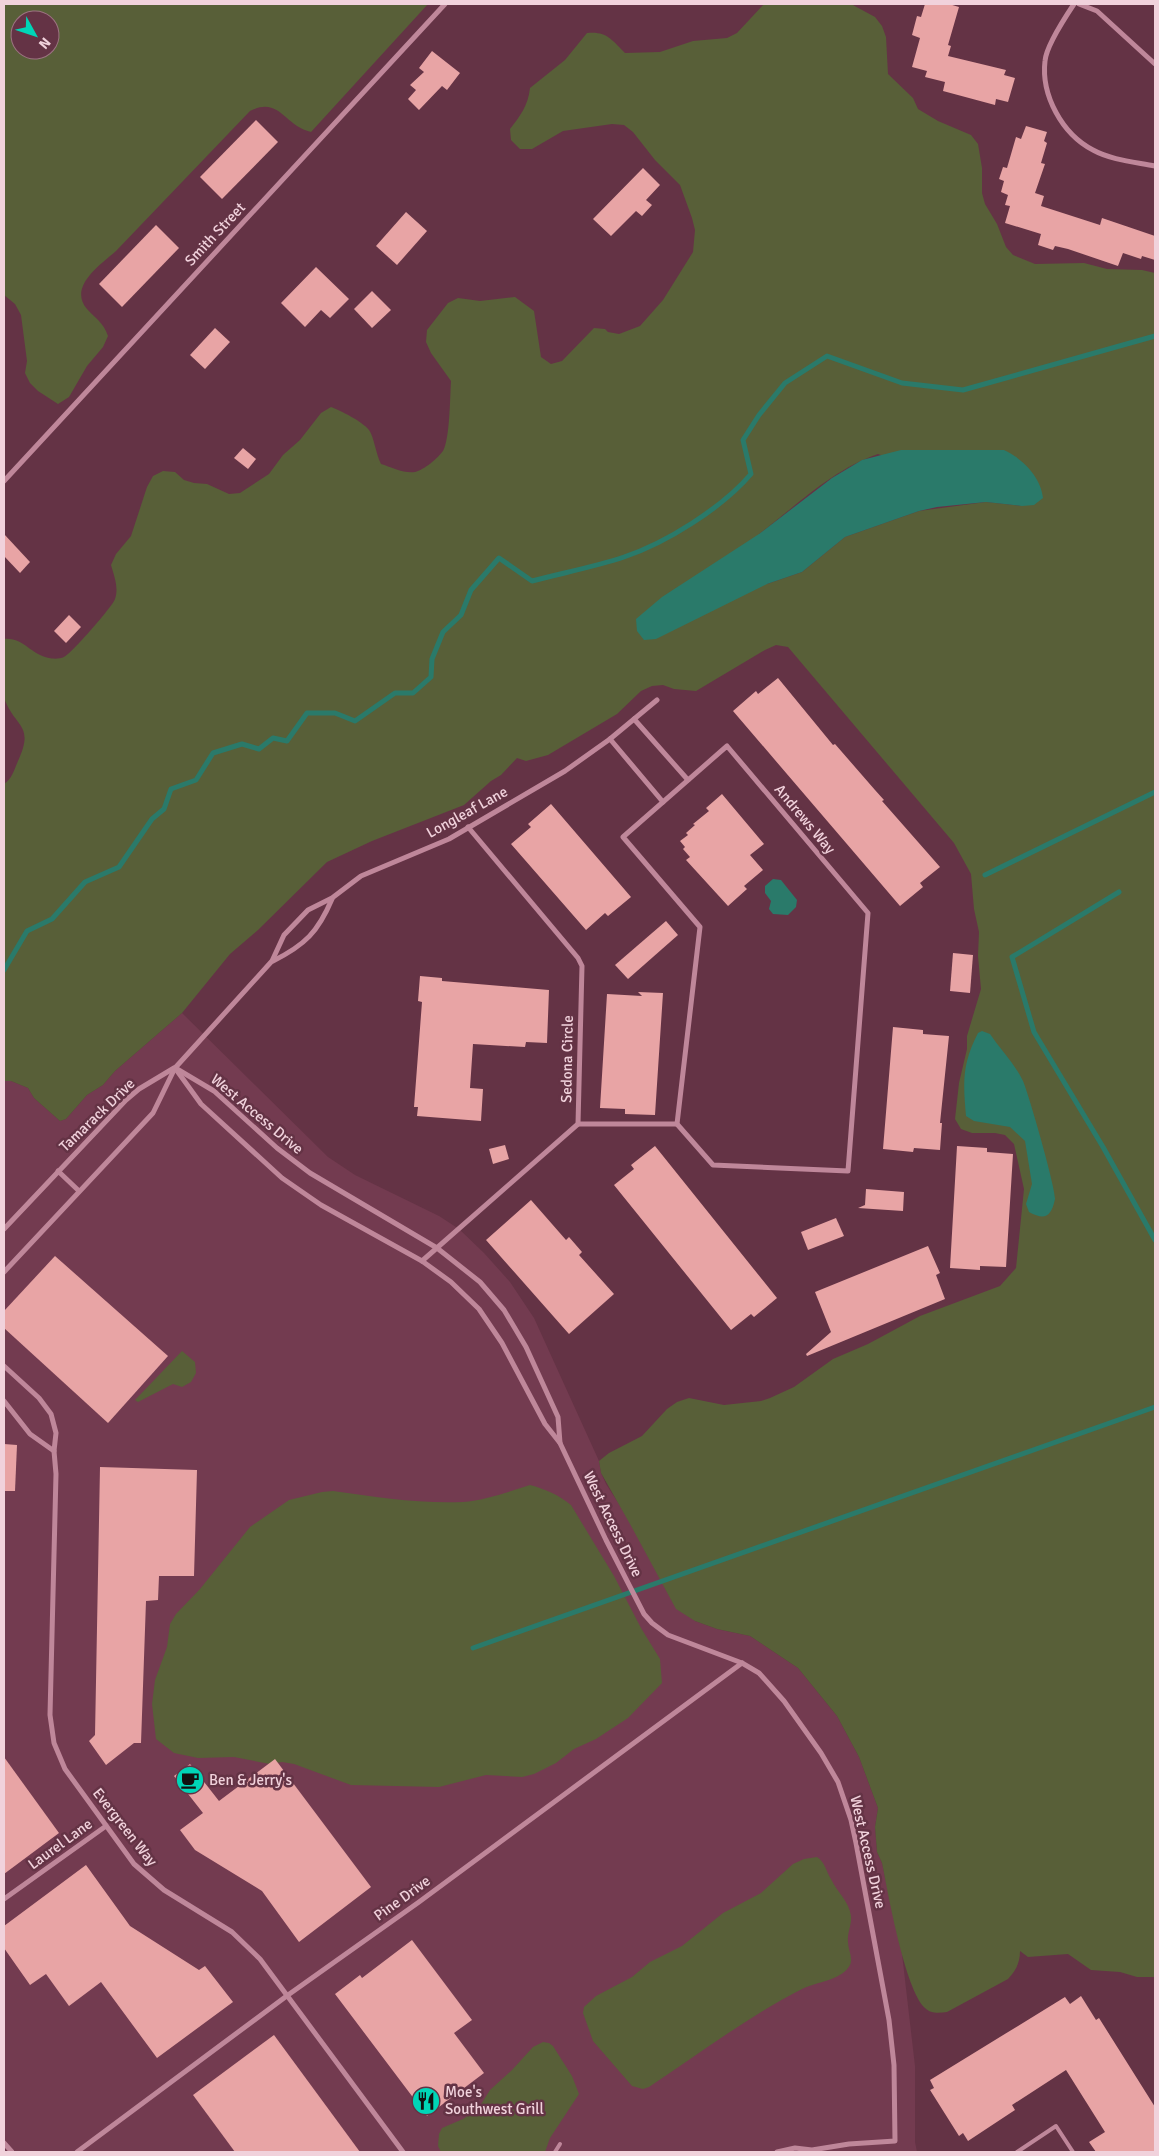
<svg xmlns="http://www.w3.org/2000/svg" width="1159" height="2156" font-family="Signika,sans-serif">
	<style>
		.built { fill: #733b50 }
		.green { fill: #585f38; fill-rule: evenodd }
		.water { fill: #2a7a6a }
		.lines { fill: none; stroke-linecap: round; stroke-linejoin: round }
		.stream { stroke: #2a7a6a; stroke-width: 5 }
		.building { fill: #e8a4a5 }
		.service { stroke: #bf879a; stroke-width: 4 }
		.minor { stroke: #bf879a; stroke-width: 5 }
		.labels { text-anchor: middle; stroke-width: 5; stroke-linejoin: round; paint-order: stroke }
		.street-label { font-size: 15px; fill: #f1d2dc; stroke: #643345 }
		.poi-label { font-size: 15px; fill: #f1d2dc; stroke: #643345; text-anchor: start }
	</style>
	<rect width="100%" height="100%" fill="#643345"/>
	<!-- built -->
	<path class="built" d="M182 1013 328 1157 355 1175 439 1216 459 1229 484 1253 510 1282 534 1318 599 1461 601 1473 606 1484 695 1621 717 1629 750 1636 798 1668 837 1716 859 1757 878 1808 875 1827 877 1852 882 1863 902 1954 915 2066V2142L917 2152H4V1081H11L28 1088 34 1098 60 1121 66 1119 87 1095 103 1085 115 1071Z"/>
	<!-- green -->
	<g class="green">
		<path d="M4 4H428L311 132C284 126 280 96 250 111L116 251C100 265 68 287 87 309 96 319 103 322 108 336L103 347 87 366 69 397 58 404 38 391 30 383 25 373 27 361 21 315 15 304 4 295ZM20 20H50V50H20Z"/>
		<path d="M764 4H851L875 17 882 26 886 37 888 74 913 98 918 109 938 121 971 135 978 144 982 168V193L985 204 997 224 1006 247 1013 255 1035 264 1084 263 1107 269 1142 270 1155 273V1977H1137L1120 1972 1091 1970 1068 1954 1028 1957 1020 1951C1020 1963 1016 1970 1008 1979L947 2012C939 2013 931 2014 925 2008 905 1990 888 1893 882 1863L877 1852 875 1827 878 1808 859 1757 837 1716 798 1668 750 1636 717 1629 695 1621 676 1609 630 1524 601 1473 599 1461 609 1453 642 1436 667 1409 677 1402 689 1398 724 1405 761 1401 770 1398 794 1387 833 1359 868 1344 920 1316 1000 1286 1016 1268 1024 1189 1014 1144 1005 1135 995 1133H972L961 1129 955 1119 959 1083 967 1049V1036L981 989 978 956 979 932 974 909 971 874 954 843 788 647 776 645 765 650 696 691 674 689 663 685 652 686 641 691 617 714 548 755 526 761 517 758 501 775 491 781 464 805 372 841 327 862 258 930 230 954 182 1013 115 1071 103 1085 87 1095 66 1119 60 1121 34 1098 28 1088 11 1081H4V784C12 779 14 770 18 761 35 724 15 728 4 698V639C23 637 31 655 49 658 53 659 60 659 64 657 71 654 113 606 115 599 119 587 114 576 111 565L116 554 131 536 147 487 153 476 163 471 175 472 184 480 194 483 207 484 229 494 240 493 269 474 283 455 300 440 321 413 331 407C341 411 362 421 369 430 374 437 376 454 381 464 391 467 405 474 415 472 424 470 438 458 443 451 450 439 450 396 451 381L431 353 426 342 427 330 448 303 458 298 480 301 515 297 534 311 541 357 551 364 562 361 594 328 605 329 608 332 619 334 640 326 663 300 693 252 695 230 692 218 680 185 655 160 633 132 624 125 612 124 563 131 532 149H520L511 140 510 129C520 116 528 106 530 88L565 60 587 33C607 31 612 40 625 53L660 52 693 41 727 38 737 33ZM878 454 1022 506 986 502 919 511 845 537 802 572 767 584 759 534C796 506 833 469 878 454Z"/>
		<path d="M182 1351 195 1362 196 1373 191 1382 182 1387 173 1384 138 1402 135 1400Z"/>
		<path d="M530 1485C545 1489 559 1495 571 1505L614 1576 641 1628 660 1659 662 1683 628 1718 596 1739 574 1749 556 1763 534 1774 522 1777 486 1775 439 1787 351 1785 294 1764 282 1762 270 1764 234 1757 198 1758 174 1753 156 1739 152 1704 155 1680 167 1647 170 1624 176 1614 200 1589 250 1527 289 1500 322 1492 333 1491C377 1497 420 1504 463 1502 486 1500 508 1492 530 1485Z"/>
		<path d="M817 1857C825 1862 826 1871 831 1879 837 1892 849 1901 851 1916 852 1924 847 1933 848 1942 848 1951 855 1960 848 1968 839 1980 818 1982 804 1988 750 2015 699 2054 649 2087L643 2089 632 2086 593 2041 583 2013 584 2007 596 1996 632 1977 650 1962 682 1946 723 1913 761 1893 793 1864 804 1859Z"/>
		<path d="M543 2042 549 2043 553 2046 572 2076 579 2094 550 2138 545 2152H441L438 2146 439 2134 442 2128 463 2119 478 2109 490 2090 512 2070 533 2047Z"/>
	</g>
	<!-- water -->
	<g class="water">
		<path d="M901 450H1004C1022 458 1041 477 1043 498L1034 505 1022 506 986 502 937 507 919 511 845 537 802 572 767 584 656 639 644 640 637 631 636 619 662 597 759 534 832 478 862 460Z"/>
		<path d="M773 879 781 880 797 900 796 907 788 915 773 914 769 909 771 901 765 893V886Z"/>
		<path d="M982 1031 990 1034C1000 1049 1015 1064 1023 1081 1029 1095 1056 1189 1055 1199 1051 1218 1044 1220 1029 1212L1026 1204 1032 1184 1025 1141 1010 1127 974 1121 966 1116C963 1082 962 1064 978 1033Z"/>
	</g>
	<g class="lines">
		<!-- stream -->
		<g class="stream">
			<path d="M985 875 1155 792"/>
			<path d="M1119 892 1012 957 1034 1032 1103 1147 1155 1240"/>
			<path d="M4 970 27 931 52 919 85 882 119 867 152 819 164 809 171 789 196 780 213 753 242 744 259 749 273 738 287 741 307 713H335L355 721 395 693H413L431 677 432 659 443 632 461 615 471 590 499 558 532 581C562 573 594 567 624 557 666 543 722 508 751 474L743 440 759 415 785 383 827 356 902 383 963 390 1155 336"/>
			<path d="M473 1648 1155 1407"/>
		</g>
	</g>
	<!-- building -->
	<g class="building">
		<path d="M925 4H949L959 7 948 45 951 46 948 56 1006 70 1004 75 1015 78 1008 102 996 99 995 105 943 91 945 82 925 77 927 71 912 67 920 38 912 35 917 16 921 17Z"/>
		<path d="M432 51 460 73 447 90 442 86 419 110 408 99 416 90 410 85 424 72 419 68Z"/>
		<path d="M256 120 278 142 222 199 200 177Z"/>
		<path d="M1026 126 1047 132 1044 141 1047 143 1041 163 1045 164 1035 193 1044 196 1041 206 1100 225 1102 218 1155 236V260L1142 256 1141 259 1123 253 1118 266 1068 249 1055 246 1053 250 1038 245 1041 234 1005 223 1010 206 1005 205 1008 195 1001 192 1004 181 999 179 1003 167 1007 168 1016 137 1021 139Z"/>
		<path d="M643 168 660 185 646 200 652 205 642 216 636 211 611 236 593 219Z"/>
		<path d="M406 212 427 231 397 265 376 246Z"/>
		<path d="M156 225 179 248 122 307 99 284Z"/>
		<path d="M316 267 349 299 330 318 321 310 305 327 281 303Z"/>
		<path d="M372 291 391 310 372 328 354 309Z"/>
		<path d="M215 328 230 342 205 369 190 355Z"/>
		<path d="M243 448 256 459 248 469 234 458Z"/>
		<path d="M4 534 30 562 20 573 4 556Z"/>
		<path d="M69 615 81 627 66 643 54 631Z"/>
		<path d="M778 678 833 745 835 744 875 790 884 800 882 801 940 867 920 883 923 887 900 906 733 711 756 691 758 694Z"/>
		<path d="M722 794 764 844 750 855 763 870 744 886 747 889 728 906 686 860 690 857 683 849 685 847 680 841 688 835 686 833 695 825 693 824 709 811 706 808Z"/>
		<path d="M551 804 631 897 608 916 605 913 586 930 511 844 531 827 528 824Z"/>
		<path d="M666 921 678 935 628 979 615 965Z"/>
		<path d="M953 953 973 955 970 993 950 991Z"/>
		<path d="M420 976 442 978V981L549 990 547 1043 526 1042 525 1047 473 1044 470 1088 483 1089 481 1121 417 1116 418 1107H414L422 1002 418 1001Z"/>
		<path d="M638 992 663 993 655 1115 625 1114V1109L600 1108 607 994 642 996Z"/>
		<path d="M893 1027 923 1030V1034L949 1036 940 1123H942L940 1150 914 1148 913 1152 883 1149Z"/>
		<path d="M505 1145 509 1159 493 1164 489 1149Z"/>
		<path d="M655 1146 777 1298 754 1317 751 1314 731 1330 614 1185 634 1169 631 1165Z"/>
		<path d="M957 1146 987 1148V1152L1013 1154 1006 1267 980 1266V1270L950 1268Z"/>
		<path d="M866 1189 904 1192 903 1211 858 1208 865 1205Z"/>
		<path d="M531 1200 566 1240 569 1237 582 1252 579 1255 614 1294 569 1334 486 1240Z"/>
		<path d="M836 1218 844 1236 808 1250 801 1232Z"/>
		<path d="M928 1246 940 1273 936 1275 945 1299 807 1356 806 1354 831 1332 815 1292Z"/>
		<path d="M55 1256 168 1356 108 1423 4 1328V1311Z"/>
		<path d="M4 1444 17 1445 15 1491H4Z"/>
		<path d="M100 1467 197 1470 194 1576H159L158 1600 146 1601 141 1743H134L106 1765 89 1741 95 1735Z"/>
		<path d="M4 1757 59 1833 4 1874Z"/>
		<path d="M275 1759 371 1887 299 1942 262 1891 195 1850 180 1830 203 1813 174 1776 190 1764 219 1801Z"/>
		<path d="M86 1865 130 1926 199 1970 205 1966 233 2002 157 2058 101 1982 69 2006 46 1974 30 1985 4 1948V1926Z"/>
		<path d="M412 1940 472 2020 454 2033 484 2073 427 2116 335 1994 360 1975 362 1978Z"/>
		<path d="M1081 1996 1096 2020 1099 2018 1155 2107V2152H1096L1089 2142 1105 2132 1066 2070 1012 2105 1015 2110 968 2141 963 2133 959 2136 930 2090 934 2088 930 2080 1065 1997 1070 2004Z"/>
		<path d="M274 2035 360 2152H235L193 2095Z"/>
	</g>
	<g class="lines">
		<!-- service -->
		<g class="service">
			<path d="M555 2152 560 2144"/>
			<path d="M1017 2152 1056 2126 1073 2152"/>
		</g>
		<!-- minor -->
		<g class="minor">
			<path d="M1074 4C1066 16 1046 47 1045 61 1041 95 1062 134 1093 150 1111 160 1135 162 1155 166"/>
			<path d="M1079 4 1097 11 1155 64"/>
			<path d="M4 481 445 4"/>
			<path d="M634 719 688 780"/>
			<path d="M610 739 663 802"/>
			<path d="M727 746 868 913 848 1171 713 1165 677 1124 700 927 623 837Z"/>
			<path d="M273 961C305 945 318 932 332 899"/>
			<path d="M175 1068 201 1104 282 1178 321 1205 422 1261 451 1282 479 1309 502 1343 545 1424 560 1443 606 1540 644 1614 652 1623 668 1635 742 1663 759 1673 784 1701 821 1753 838 1782 851 1820 856 1843 889 2020 894 2065 895 2141 849 2144 812 2150 795 2148 777 2152"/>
			<path d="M177 1069 214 1091 277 1148 310 1173 437 1248 480 1282 504 1310 526 1347 558 1417 560 1443"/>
			<path d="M578 1124H677"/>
			<path d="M58 1171 79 1191"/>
			<path d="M4 1229 126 1100 139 1089 174 1068"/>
			<path d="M422 1261 578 1124 582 966 578 958 468 827"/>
			<path d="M4 1272 153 1113 175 1068 272 961 284 935 308 910 332 898 361 876 449 839 565 771 610 739 657 700"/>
			<path d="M4 1366 39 1398 51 1414 56 1433 54 1451 56 1474 50 1715 54 1743 65 1769 134 1864 164 1890 232 1932 260 1959 403 2152"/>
			<path d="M4 1401 30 1434 54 1451"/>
			<path d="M4 1899 106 1826"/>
			<path d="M4 2143 12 2152"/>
			<path d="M77 2152 288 1995 419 1902 742 1663"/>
		</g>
	</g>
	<!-- icons -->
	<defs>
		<symbol id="cafe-disc" viewBox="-11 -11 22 22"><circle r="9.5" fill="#00d5b7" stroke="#643345"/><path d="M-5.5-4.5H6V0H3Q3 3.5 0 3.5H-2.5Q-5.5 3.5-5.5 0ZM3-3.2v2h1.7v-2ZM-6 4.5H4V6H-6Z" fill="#111"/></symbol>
		<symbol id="restaurant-disc" viewBox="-11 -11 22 22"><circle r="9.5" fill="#00d5b7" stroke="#643345"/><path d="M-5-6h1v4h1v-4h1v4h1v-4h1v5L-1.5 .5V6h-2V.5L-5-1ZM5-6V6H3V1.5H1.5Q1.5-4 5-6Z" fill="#111"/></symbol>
	</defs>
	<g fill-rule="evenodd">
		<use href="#cafe-disc" x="174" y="1764" width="32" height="32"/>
		<use href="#restaurant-disc" x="410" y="2085" width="32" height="32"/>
	</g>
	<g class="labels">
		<!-- street labels -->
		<g class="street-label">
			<text transform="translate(215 234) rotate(-47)" y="5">Smith Street</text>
			<text transform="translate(467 812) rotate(-29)" y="5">Longleaf Lane</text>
			<text transform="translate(805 819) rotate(50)" y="5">Andrews Way</text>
			<text transform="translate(567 1059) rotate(-89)" y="5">Sedona Circle</text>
			<text transform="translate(257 1114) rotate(40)" y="5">West Access Drive</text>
			<text transform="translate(97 1115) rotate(-44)" y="5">Tamarack Drive</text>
			<text transform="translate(613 1524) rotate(64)" y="5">West Access Drive</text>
			<text transform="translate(125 1827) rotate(52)" y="5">Evergreen Way</text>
			<text transform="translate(60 1844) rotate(-36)" y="5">Laurel Lane</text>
			<text transform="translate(868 1852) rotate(77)" y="5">West Access Drive</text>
			<text transform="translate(402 1898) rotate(-36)" y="5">Pine Drive</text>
		</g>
		<!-- poi labels -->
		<g class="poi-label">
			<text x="209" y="1785">Ben &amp; Jerry's</text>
			<text x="445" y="2097">Moe's<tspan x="445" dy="17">Southwest Grill</tspan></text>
		</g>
	</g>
	<!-- border -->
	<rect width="1159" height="2156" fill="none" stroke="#f1d2dc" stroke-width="10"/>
	<!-- north arrow -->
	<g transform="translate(35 35) rotate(130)"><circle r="24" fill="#643345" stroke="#9c7381"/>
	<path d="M0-4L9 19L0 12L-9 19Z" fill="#00d5b7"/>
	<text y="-8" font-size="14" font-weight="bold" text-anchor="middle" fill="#f1d2dc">N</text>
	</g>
</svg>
